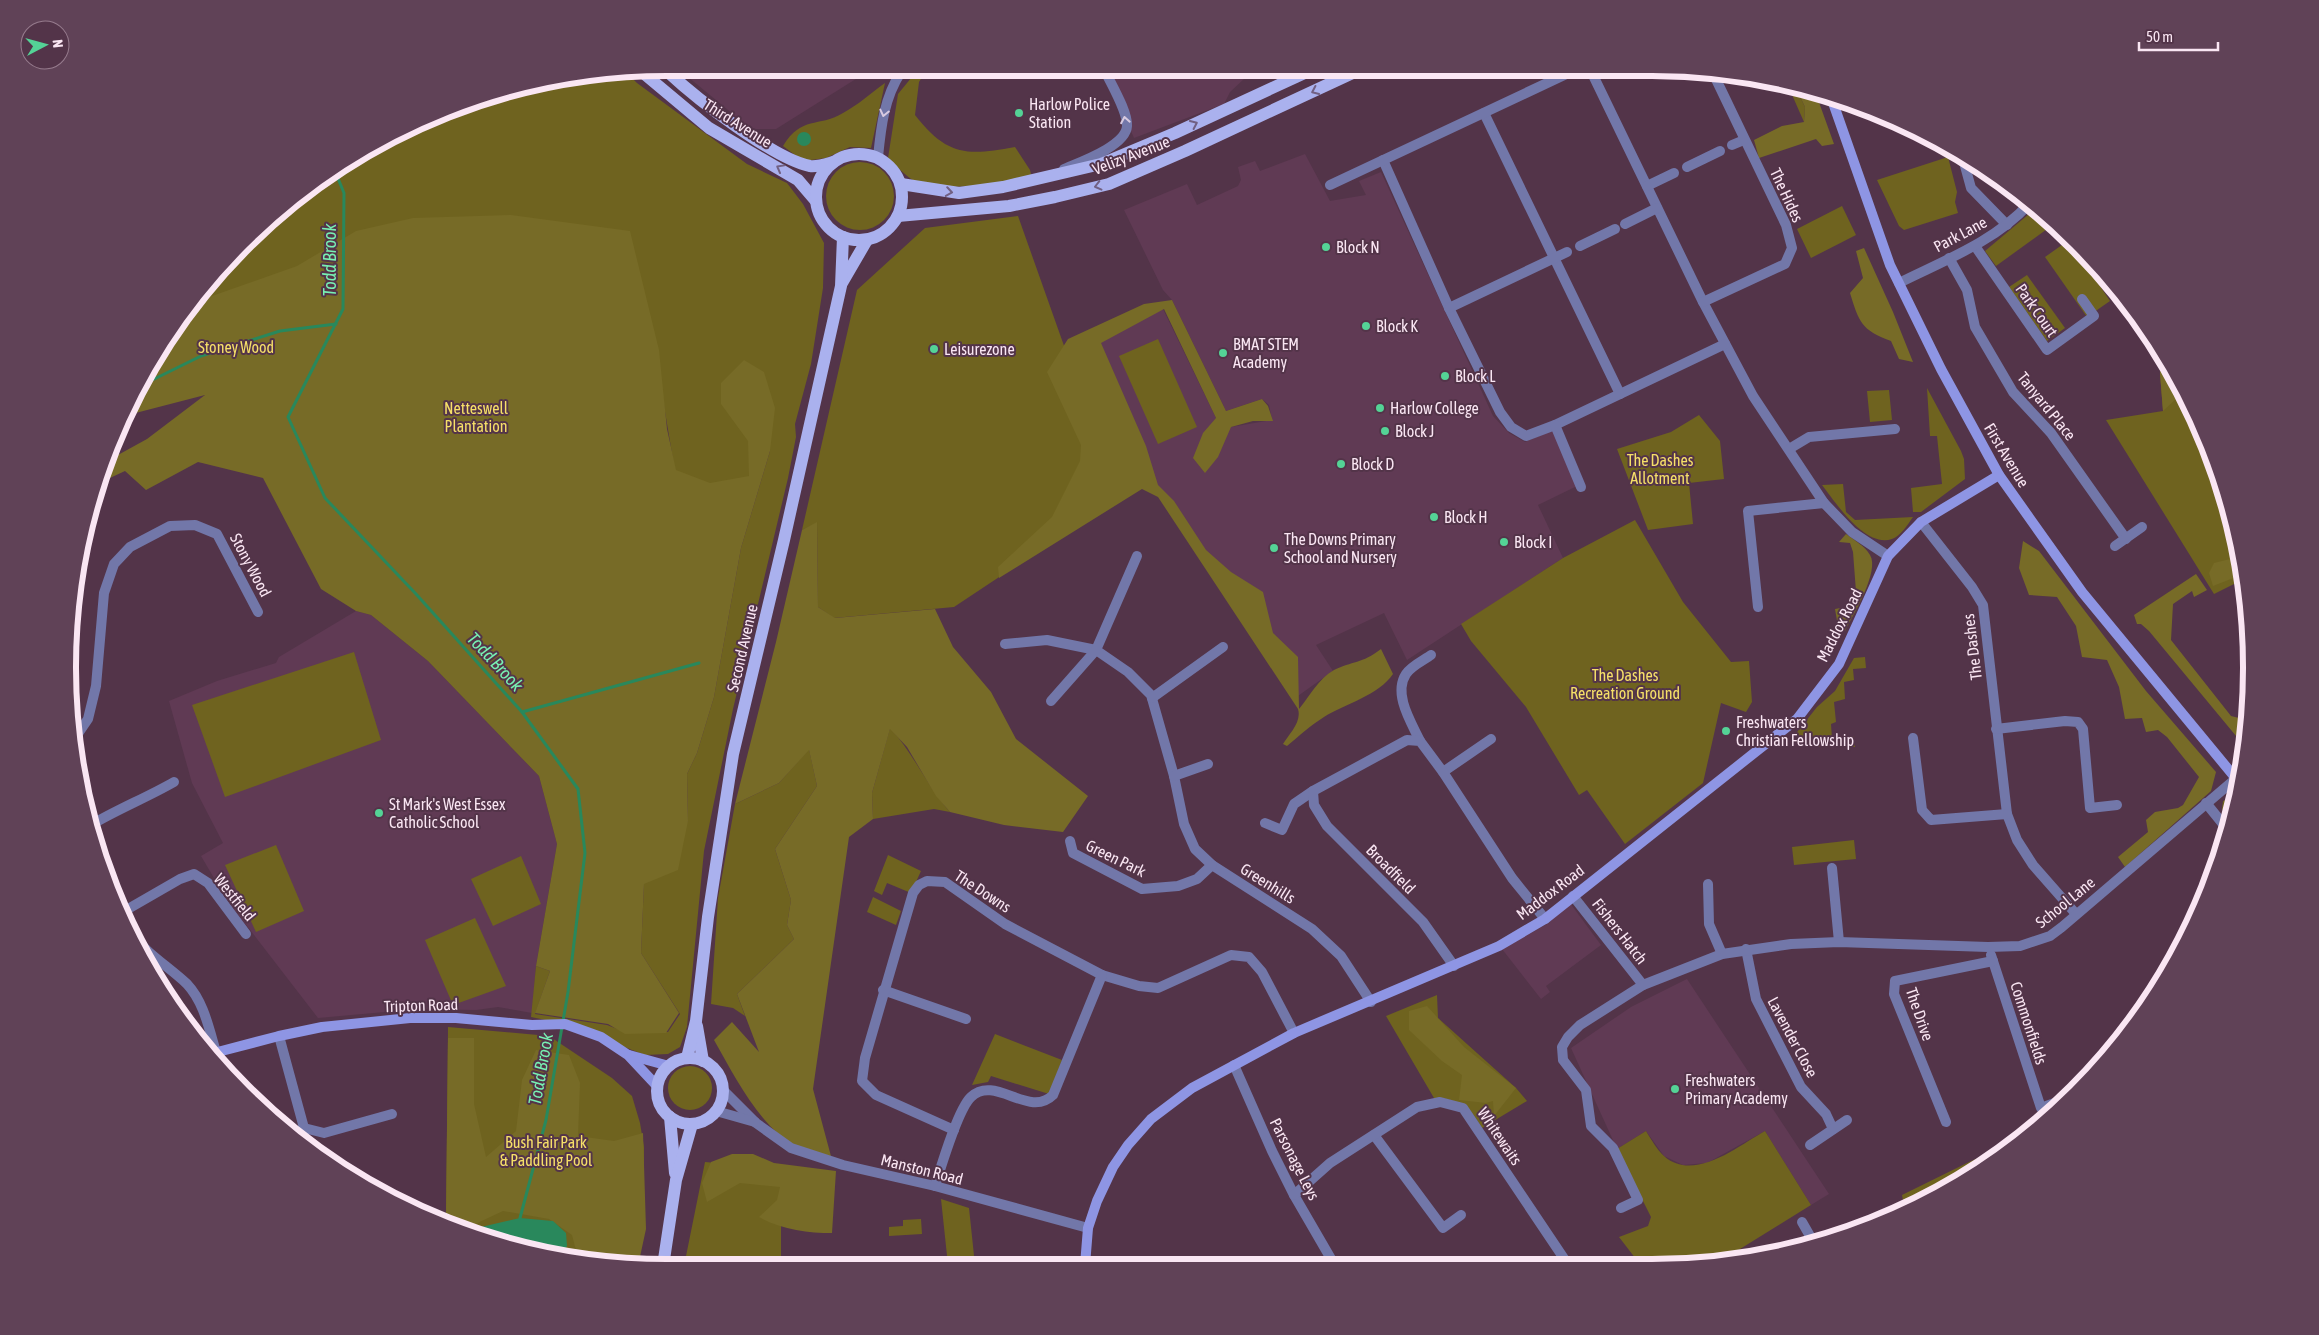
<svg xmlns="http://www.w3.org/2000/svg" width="2319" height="1335" font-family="'Asap Condensed',sans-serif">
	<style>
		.built { fill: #603a54 }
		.green { fill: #6f631f }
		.forest { fill: #776b27 }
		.water { fill: #29885c }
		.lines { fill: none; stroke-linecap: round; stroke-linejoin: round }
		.stream { stroke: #29885c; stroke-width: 3 }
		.street { stroke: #7277a9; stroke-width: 10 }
		.secondary { stroke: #8e95e4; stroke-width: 10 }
		.primary { stroke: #aab1ee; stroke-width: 12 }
		.oneway { stroke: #716083 }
		.oneway2 { stroke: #d8cae0 }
		.poi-dot { fill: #54d396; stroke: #533449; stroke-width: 2 }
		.labels { text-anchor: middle; stroke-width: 4; stroke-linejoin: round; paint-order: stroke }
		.poi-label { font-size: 16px; fill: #fae6f3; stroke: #533449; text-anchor: start }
		.street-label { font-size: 16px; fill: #fae6f3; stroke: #533449 }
		.park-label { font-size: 16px; fill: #f6e068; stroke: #533449 }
		.water-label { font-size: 18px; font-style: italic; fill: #78f1b3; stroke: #533449 }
		.rim { fill: none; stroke: #fae6f3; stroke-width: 6 }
	</style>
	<rect width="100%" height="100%" fill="#533449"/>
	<!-- built -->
	<g class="built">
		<path d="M1263 70 1245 78 1230 92 1224 104 1134 138 1105 71Z"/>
		<path d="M682 72H867L776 129H751Z"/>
		<path d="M1305 154 1330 201 1366 195 1359 181 1381 172 1493 416 1509 433 1525 442 1553 430 1577 486 1538 505 1563 558 1407 660 1384 613 1316 645 1333 671 1295 698 1151 484 1088 346 1163 309 1216 418 1231 427 1272 420 1269 405 1262 399 1226 411 1172 300 1163 290 1124 210 1187 184 1197 205 1238 186 1241 180 1238 167 1255 161 1260 171Z"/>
		<path d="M356 611 371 615 428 661 539 776 557 844 536 966 532 1013 498 1007 476 1010 418 1009 318 1018 227 900 201 856 223 843 192 783 169 701 217 681 276 663 279 657Z"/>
		<path d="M1570 903 1601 945 1546 986 1550 992 1541 999 1502 949 1547 924Z"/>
		<path d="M1687 979 1829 1194 1811 1205 1765 1131 1707 1163 1683 1165 1664 1156 1646 1131 1617 1149 1571 1048 1631 1007Z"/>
	</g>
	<!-- green -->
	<g class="green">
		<path d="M926 71 919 82 915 115C947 156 967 156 1015 147L1030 170 1032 178C1003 183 942 193 915 181 906 177 896 165 888 158L898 94 916 72Z"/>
		<path d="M589 73H627L637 83 747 164 787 183 803 204 824 243 823 288 811 364 795 424 796 437 788 478 733 709 704 851 687 1027 680 1047 668 1054 645 1055 565 1024 531 1017 536 966 550 971 535 1014 607 1025 625 1032H668L680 1014 641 953 644 883 688 821 687 774 697 753 714 697 741 548 770 451 748 435 760 476 725 493 677 483 662 394 192 305 243 243 302 191 402 130 475 99Z"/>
		<path d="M885 83 871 148 850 147 826 158 803 161 783 146C802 115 818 128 843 113 858 105 871 93 885 83Z"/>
		<path d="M1789 88 1797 90 1805 107 1804 122Z"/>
		<path d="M1948 157 1957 192 1955 202 1958 213 1904 230 1899 226 1877 180Z"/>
		<circle cx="860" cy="196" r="34"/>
		<path d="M1842 206 1856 235 1811 258 1797 229Z"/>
		<path d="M2036 208 2054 224 1996 266 1985 251Z"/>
		<path d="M1018 216 1118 498 954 607 834 618 818 607 817 523 802 530 857 290 925 228Z"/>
		<path d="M2069 240 2110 301 2087 317 2045 257Z"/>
		<path d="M2027 275 2065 328 2047 341 2009 287Z"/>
		<path d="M1158 339 1197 427 1158 444 1119 356Z"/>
		<path d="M2164 361 2190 402 2231 512 2242 580 2214 594 2106 420 2163 411 2160 373Z"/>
		<path d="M1927 388 1961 451 1964 459 1965 479 1921 512H1913L1911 488 1942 484 1937 436H1930Z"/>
		<path d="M1889 390 1892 420 1870 422 1867 391Z"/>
		<path d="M1699 415 1720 441 1724 479 1689 483 1693 524 1648 530 1617 449 1671 432Z"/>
		<path d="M1843 484 1846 512 1855 520 1913 517C1908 524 1901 536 1892 539 1865 548 1836 503 1822 485Z"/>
		<path d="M1635 520 1683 602 1731 662 1749 661 1752 702 1746 712 1721 703 1703 783 1625 844 1587 790 1579 795 1526 707 1471 641 1461 624 1563 558Z"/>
		<path d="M354 652 381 740 225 797 192 705Z"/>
		<path d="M1865 657 1866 668 1853 669 1854 680 1844 682 1845 699 1834 702 1836 722 1831 724 1832 739 1854 736 1855 747H1814L1794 736 1817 707 1835 691 1854 658Z"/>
		<path d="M890 728C914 754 927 786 950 812L934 809 873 819 872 793Z"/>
		<path d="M809 749 817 786 775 849 791 900 787 925 794 939 737 994 745 1016 733 1008 711 1004 718 898 735 804 779 783Z"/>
		<path d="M2230 798 2233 802 2229 819 2222 809 2223 801Z"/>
		<path d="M1854 840 1856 859 1794 865 1792 847Z"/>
		<path d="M276 845 304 911 256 932 225 865Z"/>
		<path d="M888 855 921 871 911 893 887 883 882 895 874 891Z"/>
		<path d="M521 856 541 904 493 926 471 879Z"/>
		<path d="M873 897 901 911 896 925 867 912Z"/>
		<path d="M475 918 506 986 453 1005 425 940Z"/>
		<path d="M1437 995 1438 1018 1516 1088 1527 1101 1482 1128C1471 1109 1457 1097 1434 1098L1386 1016Z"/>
		<path d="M448 1027 549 1036 612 1078 632 1096 640 1123 644 1147V1210L629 1266 512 1247 446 1220Z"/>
		<path d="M995 1034 1062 1060 1049 1094 991 1076 988 1082 972 1085Z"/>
		<circle cx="690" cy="1088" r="22"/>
		<path d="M1646 1131C1651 1139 1657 1150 1664 1156 1694 1183 1738 1146 1765 1131L1811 1205 1719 1262 1639 1263 1619 1237 1648 1226 1651 1217 1617 1149Z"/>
		<path d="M2012 1144 1985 1167 1904 1206 1902 1195 1971 1161Z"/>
		<path d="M705 1162 799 1170 781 1202V1266H684Z"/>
		<path d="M941 1199 969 1208 975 1265H948Z"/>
		<path d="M921 1219 922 1234 889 1236V1227L903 1226V1220Z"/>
	</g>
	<!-- forest -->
	<g class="forest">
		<path d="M1797 90 1816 94 1834 144 1822 146 1816 139 1759 158 1754 140 1782 126 1804 122 1805 107Z"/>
		<path d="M511 215 630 231 659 350 667 429 676 470 710 483 749 476 748 441 721 404V383L744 360 764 372 775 408 770 451 741 548 714 697 697 753 687 774 688 821 678 870 644 884 641 953 679 1013 666 1033 625 1034 608 1024 535 1013 550 971 536 966 557 844 539 776 428 661 371 615 356 611 321 589 263 478 198 462 146 490 125 471 99 483 107 461 147 439 205 395 124 416 129 402 169 334 195 302 297 266 356 231 413 218Z"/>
		<path d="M1864 248 1893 312 1913 362 1899 359 1891 341C1861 330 1859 322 1850 293L1863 278 1856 251Z"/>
		<path d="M1172 300 1226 411 1262 399 1268 406 1273 421H1253L1231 427 1218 457 1205 473 1193 458 1203 433 1216 418 1164 309 1101 343 1146 446 1158 485 1174 501 1206 550 1231 572 1263 592 1273 633 1298 657 1299 709C1309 697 1319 678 1334 670 1352 661 1362 664 1381 649L1393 674C1379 695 1345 704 1324 717 1311 725 1299 736 1287 746L1283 744C1289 734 1302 722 1298 709L1158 497 1142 489 999 578 998 567 1052 517 1080 461 1081 445 1047 372 1068 339 1144 304Z"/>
		<path d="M2164 361 2182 390 2178 397 2163 411 2160 373Z"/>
		<path d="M817 522 818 607 835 618 935 609 953 647 991 692 1016 739 1088 796 1063 832 1004 825 950 812 936 796 907 747 890 729 872 793 873 819 849 837 813 1089 832 1160C820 1156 806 1153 796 1147 759 1126 734 1075 714 1040L732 1022 759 1052 737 994 794 939 787 925 791 900 775 849 817 786 809 750 779 783 735 804 776 642 802 530Z"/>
		<path d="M1846 534C1854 540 1865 546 1870 555 1880 571 1853 615 1845 631L1839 632 1835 609 1857 605 1853 552 1850 543 1839 542Z"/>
		<path d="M2023 541 2039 551 2146 691 2216 772 2211 791 2125 867 2118 857 2148 832 2146 820 2155 812 2178 808 2183 805 2199 777 2167 737 2158 730 2146 732 2142 718 2125 719 2119 687 2107 660 2082 657 2076 626 2057 597 2029 595 2019 568Z"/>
		<path d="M2238 557 2241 575 2213 586 2209 573 2214 563Z"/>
		<path d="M2196 574 2207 590 2194 597 2192 591 2173 604 2171 640 2231 716 2247 720 2246 748 2149 631 2141 624H2137L2134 615Z"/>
		<path d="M1427 1006 1464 1047 1516 1088 1494 1116 1493 1101 1486 1103 1459 1100 1462 1075 1442 1061 1409 1030V1011Z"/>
		<path d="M448 1038H474V1104L486 1157 516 1131 522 1080 536 1050 569 1055 580 1083 578 1136 614 1141 643 1133 646 1229 638 1266 578 1258 572 1235 549 1219 503 1211 471 1226 470 1229 446 1220Z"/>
		<path d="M732 1154H753L774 1163 836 1171 832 1233C808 1233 780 1229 759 1217L777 1200 780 1187 740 1183 707 1202 702 1183 711 1162Z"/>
	</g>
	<!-- water -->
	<g class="water">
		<circle cx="804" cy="139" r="7"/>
		<path d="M520 1218 553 1221 566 1233 567 1246 561 1255 512 1247 478 1233 481 1227Z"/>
	</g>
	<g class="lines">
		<!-- stream -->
		<g class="stream">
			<path d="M335 171 344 193 343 309 288 417 325 498 416 594 522 712 578 789 585 853 568 992 546 1120 520 1218"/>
			<path d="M138 387 201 356 280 331 336 324"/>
			<path d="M522 712 699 663"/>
		</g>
		<!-- street -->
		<g class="street">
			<path d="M1590 69 1703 302 1753 396 1824 503 1852 532 1888 556"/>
			<path d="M1484 113 1620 394"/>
			<path d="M1732 145 1744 140"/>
			<path d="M1962 155 1971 188 2007 225"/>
			<path d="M878 157C881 127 884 98 901 72"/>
			<path d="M1383 160 1449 308 1500 412 1511 427 1526 436 1555 425 1725 344"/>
			<path d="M1687 167 1720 151"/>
			<path d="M1064 169C1080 162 1126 146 1127 126 1128 112 1111 84 1105 71"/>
			<path d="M1330 185 1577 69"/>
			<path d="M1647 186 1674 173"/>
			<path d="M1625 224 1657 208"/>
			<path d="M1580 246 1615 229"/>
			<path d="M1975 246 2047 350 2094 316 2082 299"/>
			<path d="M1949 258 1967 290 1975 327 2013 392 2051 433 2126 539"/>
			<path d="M1899 283C1945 260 1994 242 2029 204"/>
			<path d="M1703 302 1785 264 1792 248 1786 225 1713 73"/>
			<path d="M1449 308 1567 252"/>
			<path d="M1555 425 1581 487"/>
			<path d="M1789 449 1809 437 1895 429"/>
			<path d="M1921 522 1972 587 1983 605 2007 814 2017 840 2033 865 2076 914"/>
			<path d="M2115 546 2142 527"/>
			<path d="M1758 607 1748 511 1824 503"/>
			<path d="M1005 644 1047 640 1096 650 1128 672 1151 695 1174 776 1184 824 1195 849 1212 865 1312 929 1341 956 1371 1002"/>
			<path d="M1152 698 1223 647"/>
			<path d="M1051 701 1096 650 1137 556"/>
			<path d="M1996 729 2065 721 2078 722 2083 729 2090 808 2117 805"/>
			<path d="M1913 738 1922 810 1931 820 2007 814"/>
			<path d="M73 741 88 719 96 686 104 593 114 564 130 547 170 526 195 525 217 534 258 612"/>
			<path d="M1420 741C1411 722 1393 694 1406 674 1411 666 1424 660 1431 655"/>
			<path d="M1443 772 1491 739"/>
			<path d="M1174 776 1208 764"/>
			<path d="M2206 803 2227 829"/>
			<path d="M1265 823 1282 830 1294 804 1313 791"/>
			<path d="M91 825C118 809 146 798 174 782"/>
			<path d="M1070 841 1073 853 1142 889 1178 886 1197 879 1212 865"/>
			<path d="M1832 868 1839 942"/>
			<path d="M1708 884 1709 924 1722 954"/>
			<path d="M1573 896 1643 985"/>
			<path d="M121 913 180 879 194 874 208 883 246 934"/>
			<path d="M130 931C145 953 168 966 187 984 204 1002 209 1029 216 1052"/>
			<path d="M1746 949 1756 999 1801 1087 1826 1114 1833 1129"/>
			<path d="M1991 955 2041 1108 2068 1098"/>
			<path d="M1454 966 1423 922 1327 826 1314 805 1313 791 1407 740 1420 741 1443 772 1512 878 1545 919"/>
			<path d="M883 990 966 1019"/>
			<path d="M279 1036 304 1128 324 1133 392 1114"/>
			<path d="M1234 1065 1272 1151 1294 1195 1334 1264"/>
			<path d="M723 1090 756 1123 791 1148 843 1165 935 1186 1088 1228"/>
			<path d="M716 1111 755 1122"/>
			<path d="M1946 1122 1894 994 1895 981 1993 961"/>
			<path d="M954 1130 876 1095 862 1081 865 1058 913 893 919 885 927 881 945 882 1005 924 1102 975 1139 986 1158 988 1231 955 1249 957 1262 972 1294 1033"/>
			<path d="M1374 1135 1443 1228 1461 1215"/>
			<path d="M297 1136 304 1128"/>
			<path d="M1810 1145 1847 1120"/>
			<path d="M935 1186C941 1167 958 1109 971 1097 995 1074 1029 1119 1053 1095L1102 975"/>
			<path d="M1294 1195 1330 1163 1417 1107 1440 1102 1463 1108 1567 1263"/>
			<path d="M1621 1208 1638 1200 1613 1148 1591 1126 1586 1090 1563 1060 1562 1047 1568 1037 1580 1025 1643 985 1722 954 1791 944 1839 942 1988 947 2020 946 2050 936 2062 927 2240 775"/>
			<path d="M1802 1222 1814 1243"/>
		</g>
		<!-- secondary -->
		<g class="secondary">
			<path d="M1831 97 1890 265 1941 369 1999 475 2082 592 2238 781"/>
			<path d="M210 1054 279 1036 322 1027 410 1018H456L532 1025 565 1024 601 1037 628 1055 657 1086"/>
			<path d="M629 1055 669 1066"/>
			<path d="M1085 1265 1088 1228 1097 1201 1113 1167 1128 1145 1151 1119 1192 1088 1294 1033 1499 946 1545 919 1797 719 1839 664 1888 556 1921 522 1999 475"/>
		</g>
		<!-- primary -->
		<g class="primary">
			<path d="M642 72 709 128 798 180 816 201"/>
			<path d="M668 72C697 99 774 159 810 166 817 167 826 164 833 162"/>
			<circle cx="859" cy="197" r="43"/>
			<path d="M901 184 959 193 1003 187 1101 164 1175 133 1311 70"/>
			<path d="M898 216 1009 206 1055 197 1109 184 1185 151 1359 70"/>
			<path d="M842 283 867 240"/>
			<path d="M697 1026 703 1061"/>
			<path d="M687 1058 696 1021 708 917 733 754 784 540 841 286 843 237"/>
			<circle cx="690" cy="1091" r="33"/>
			<path d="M670 1117 675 1173"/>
			<path d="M663 1266 676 1180 692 1124"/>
		</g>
	</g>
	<!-- one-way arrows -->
	<defs><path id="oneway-chevron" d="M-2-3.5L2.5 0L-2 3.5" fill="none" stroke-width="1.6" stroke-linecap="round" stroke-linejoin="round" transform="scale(1.25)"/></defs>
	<g class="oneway">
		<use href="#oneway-chevron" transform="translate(1315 91) rotate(155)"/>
		<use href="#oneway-chevron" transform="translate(1194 124) rotate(-25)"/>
		<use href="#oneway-chevron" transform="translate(780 168) rotate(-151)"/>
		<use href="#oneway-chevron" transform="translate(1098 186) rotate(166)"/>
		<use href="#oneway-chevron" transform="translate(949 192) rotate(9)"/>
	</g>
	<g class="oneway2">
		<use href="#oneway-chevron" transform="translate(884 113) rotate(103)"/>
		<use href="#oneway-chevron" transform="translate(1125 120) rotate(-100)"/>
	</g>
	<!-- markers -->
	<g class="poi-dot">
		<circle cx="1019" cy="113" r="5"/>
		<circle cx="1326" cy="247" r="5"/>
		<circle cx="1366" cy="326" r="5"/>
		<circle cx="934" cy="349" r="5"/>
		<circle cx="1223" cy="353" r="5"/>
		<circle cx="1445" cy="376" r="5"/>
		<circle cx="1380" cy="408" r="5"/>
		<circle cx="1385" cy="431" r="5"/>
		<circle cx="1341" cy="464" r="5"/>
		<circle cx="1434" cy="517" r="5"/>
		<circle cx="1504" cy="542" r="5"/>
		<circle cx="1274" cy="548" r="5"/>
		<circle cx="1726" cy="731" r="5"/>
		<circle cx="379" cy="813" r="5"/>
		<circle cx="1675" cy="1089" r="5"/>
	</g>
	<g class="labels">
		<!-- poi labels -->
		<g class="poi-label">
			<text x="1029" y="110">Harlow Police<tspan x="1029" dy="18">Station</tspan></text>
			<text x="1336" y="253">Block N</text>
			<text x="1376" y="332">Block K</text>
			<text x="1233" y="350">BMAT STEM<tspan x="1233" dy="18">Academy</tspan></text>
			<text x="944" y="355">Leisurezone</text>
			<text x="1455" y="382">Block L</text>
			<text x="1390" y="414">Harlow College</text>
			<text x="1395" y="437">Block J</text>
			<text x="1351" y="470">Block D</text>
			<text x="1444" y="523">Block H</text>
			<text x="1284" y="545">The Downs Primary<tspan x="1284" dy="18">School and Nursery</tspan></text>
			<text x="1514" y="548">Block I</text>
			<text x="1736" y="728">Freshwaters<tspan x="1736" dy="18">Christian Fellowship</tspan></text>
			<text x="389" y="810">St Mark's West Essex<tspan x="389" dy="18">Catholic School</tspan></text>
			<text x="1685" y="1086">Freshwaters<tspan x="1685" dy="18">Primary Academy</tspan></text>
		</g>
		<!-- street labels -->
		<g class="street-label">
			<text transform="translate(738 123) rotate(32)" y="6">Third Avenue</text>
			<text transform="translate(1131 155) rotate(-21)" y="6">Velizy Avenue</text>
			<text transform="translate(1787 195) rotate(65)" y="6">The Hides</text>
			<text transform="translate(1960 234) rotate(-28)" y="6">Park Lane</text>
			<text transform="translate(2037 310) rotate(55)" y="6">Park Court</text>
			<text transform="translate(2047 406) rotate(51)" y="6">Tanyard Place</text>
			<text transform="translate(2007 455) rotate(59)" y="6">First Avenue</text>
			<text transform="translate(251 565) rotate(62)" y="6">Stony Wood</text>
			<text transform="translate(1839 625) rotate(-63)" y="6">Maddox Road</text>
			<text transform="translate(1972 647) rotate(-97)" y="6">The Dashes</text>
			<text transform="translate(742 648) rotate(-77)" y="6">Second Avenue</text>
			<text transform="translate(1116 858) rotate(26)" y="6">Green Park</text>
			<text transform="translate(1391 869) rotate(45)" y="6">Broadfield</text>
			<text transform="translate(1268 883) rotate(32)" y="6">Greenhills</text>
			<text transform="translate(983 891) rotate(33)" y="6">The Downs</text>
			<text transform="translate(1550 892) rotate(-37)" y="6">Maddox Road</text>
			<text transform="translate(235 897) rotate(51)" y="6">Westfield</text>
			<text transform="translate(2065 902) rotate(-39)" y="6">School Lane</text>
			<text transform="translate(1620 931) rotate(52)" y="6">Fishers Hatch</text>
			<text transform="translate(421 1005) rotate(-2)" y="6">Tripton Road</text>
			<text transform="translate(1920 1014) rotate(71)" y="6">The Drive</text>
			<text transform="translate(2029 1023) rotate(72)" y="6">Commonfields</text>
			<text transform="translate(1793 1037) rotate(62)" y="6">Lavender Close</text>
			<text transform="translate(1500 1136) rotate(56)" y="6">Whitewaits</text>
			<text transform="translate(1295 1159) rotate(63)" y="6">Parsonage Leys</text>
			<text transform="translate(922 1169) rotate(14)" y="6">Manston Road</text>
		</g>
		<!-- park labels -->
		<g class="park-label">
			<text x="236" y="353">Stoney Wood</text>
			<text x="476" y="414">Netteswell<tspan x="476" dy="18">Plantation</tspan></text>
			<text x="1660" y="466">The Dashes<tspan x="1660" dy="18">Allotment</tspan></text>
			<text x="1625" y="681">The Dashes<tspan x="1625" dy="18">Recreation Ground</tspan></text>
			<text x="546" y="1148">Bush Fair Park<tspan x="546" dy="18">&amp; Paddling Pool</tspan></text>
		</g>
		<!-- water labels -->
		<g class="water-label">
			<text transform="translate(330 260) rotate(-90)" y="6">Todd Brook</text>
			<text transform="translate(495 662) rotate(47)" y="6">Todd Brook</text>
			<text transform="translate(541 1069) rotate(-80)" y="6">Todd Brook</text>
		</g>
	</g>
	<!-- crop -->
	<path d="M0 0H2319V1335H0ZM667 76H1652A591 591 0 0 1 2243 667V668A591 591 0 0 1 1652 1259H667A591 591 0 0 1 76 668V667A591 591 0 0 1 667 76Z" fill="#604257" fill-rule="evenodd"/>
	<path class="rim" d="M667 76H1652A591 591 0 0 1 2243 667V668A591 591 0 0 1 1652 1259H667A591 591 0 0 1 76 668V667A591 591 0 0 1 667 76Z"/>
	<!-- north arrow -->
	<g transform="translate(45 45) rotate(84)"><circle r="24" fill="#533449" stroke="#967b8d"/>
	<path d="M0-4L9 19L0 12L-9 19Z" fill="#54d396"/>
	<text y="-8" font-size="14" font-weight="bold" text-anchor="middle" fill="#fae6f3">N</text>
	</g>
	<!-- scale -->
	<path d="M2139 42v8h79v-8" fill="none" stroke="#fae6f3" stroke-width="2.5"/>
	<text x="2146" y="42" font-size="15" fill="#fae6f3" stroke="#533449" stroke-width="4" paint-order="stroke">50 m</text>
</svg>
